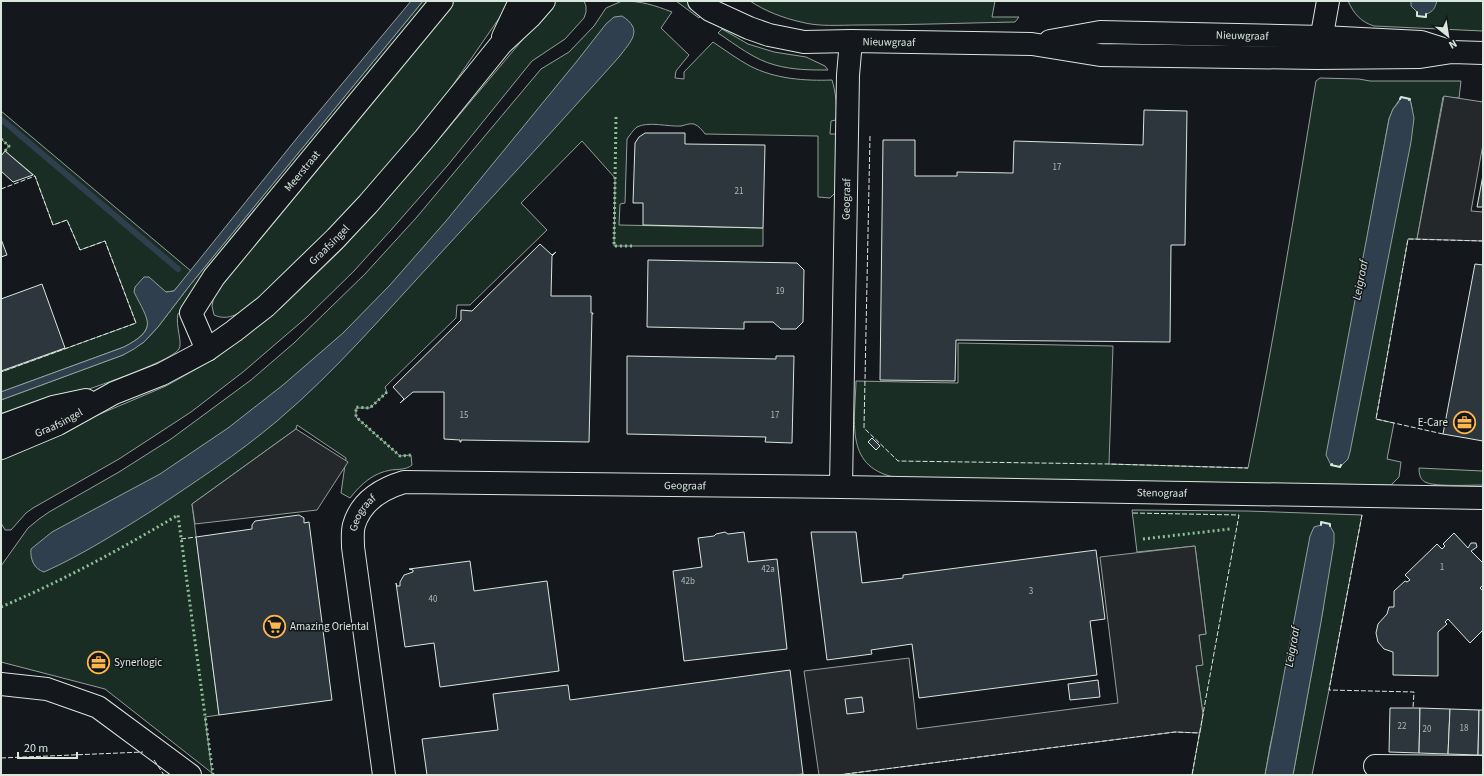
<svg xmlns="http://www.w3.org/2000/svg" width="1484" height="776" font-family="'Source Sans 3',sans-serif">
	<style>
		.green { fill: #1a2d24; stroke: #939e99; fill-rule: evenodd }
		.parking { fill: #24282b; stroke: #939e99 }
		.water { fill: #2f3f4d; stroke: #939e99 }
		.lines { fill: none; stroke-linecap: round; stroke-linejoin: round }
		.stream { stroke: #2f3f4d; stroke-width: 6 }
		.building { fill: #2c363c; stroke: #d8e6dc }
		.minor-casing { stroke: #d8e6dc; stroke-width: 24 }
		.minor { stroke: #14181c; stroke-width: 22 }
		.hedge { stroke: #8ac095; stroke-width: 3; stroke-dasharray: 2 3; stroke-linecap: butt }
		.fence { stroke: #d8e6dc; stroke-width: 1; stroke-dasharray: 5 2; stroke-linecap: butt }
		.wall { stroke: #d8e6dc; stroke-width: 2 }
		.labels { text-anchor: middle; stroke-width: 3; stroke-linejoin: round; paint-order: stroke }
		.number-label { font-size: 9px; fill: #adbab4 }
		.street-label { font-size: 11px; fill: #d8e6dc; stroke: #14181c }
		.poi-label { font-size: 11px; fill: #d8e6dc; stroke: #14181c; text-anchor: start }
		.water-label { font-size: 12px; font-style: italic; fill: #d8e6dc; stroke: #14181c }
	</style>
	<rect width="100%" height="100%" fill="#14181c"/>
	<!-- green -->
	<g class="green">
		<path d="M423 1H437L178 314C175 325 183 343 179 349 168 366 28 409 1 419V400L123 355 144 342 158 327 190 285Z"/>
		<path d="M450 1H511L437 108 350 209 254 302C241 312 230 322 214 315L212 306 215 291Z"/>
		<path d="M555 1H584L586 6V12L584 18 565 39 532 61 448 165 391 230 354 271 307 317 243 372 191 412 119 459 33 508 26 513 11 530H5L1 523V456L166 386 216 358 282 307 342 249 445 132Z"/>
		<path d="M622 1C641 1 654 5 672 12L661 28 689 55 676 71 675 78 684 79V72L713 42C725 50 737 59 750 66 775 79 805 81 832 80 836 93 837 106 836 120L831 121 830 134H837L836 192 830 198 818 197V136L705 134C702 130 699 126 694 124 689 123 686 125 681 126 669 127 648 121 637 127 633 130 630 135 627 139L625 203 620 204 619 225 763 228V246H614L615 178 582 141 521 203 547 230 470 305H457L456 318 385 387 387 392 370 408H356V417L400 456 411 455 412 465C406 470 399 469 391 470 373 473 361 484 350 498L341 493 346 458 297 425 296 429 192 504 219 715 205 717 212 773 105 689 1 662V566L28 528 39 519 49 512 119 472 171 439 251 380 294 343 365 274 416 218 541 69 569 52 594 26 606 8Z"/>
		<path d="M676 1H686L702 14 699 18Z"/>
		<path d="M750 1H995L992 17H1019L1015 22C963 23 911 25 859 25 840 25 819 27 801 22 783 18 765 11 750 1Z"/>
		<path d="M1348 1H1483V31L1374 26C1361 22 1354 14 1348 1Z"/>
		<path d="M722 29 748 44 774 52 806 57 825 66 828 70C810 70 793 70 775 65 755 60 736 45 718 33Z"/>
		<path d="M1320 78 1359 79 1370 81H1461L1459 98 1443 97 1417 239H1408L1376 419 1394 423 1387 459 1401 462 1399 477 1391 485 899 478C844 469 855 424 856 381L958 383V343L1113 346 1109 464 1248 468C1274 340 1295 210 1316 81ZM1400 99H1410L1412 108 1341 465 1340 467 1332 465 1367 239 1389 119 1393 109Z"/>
		<path d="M1 111 191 271 174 291 166 292 148 318C150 333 135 341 124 347L1 392V372L136 323 105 241 80 250 67 220 53 225 35 176 5 151 9 146 1 139Z"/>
		<path d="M1419 468 1483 471V485C1471 485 1434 487 1425 482 1420 479 1419 474 1419 468Z"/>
		<path d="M1132 510 1247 511 1362 515 1329 690 1312 775H1293L1323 609 1321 525 1311 559 1270 746 1265 775H1192L1203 714 1196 665H1202L1199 635 1206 634 1195 546 1137 552Z"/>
	</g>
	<!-- parking -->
	<g class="parking">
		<path d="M1444 96 1483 102V144L1471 211 1483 212V241L1417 239Z"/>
		<path d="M296 429 348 462 317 510 195 524 192 504Z"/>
		<path d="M1195 546 1206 634 1199 635 1203 665 1196 666 1203 714 1200 733 1175 732 838 775H819L804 671 909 658 917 729 1118 703 1100 557Z"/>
	</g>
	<!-- water -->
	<g class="water">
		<path d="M411 1H423L190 285 158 327 144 342 134 349 123 355 1 400V392L124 347C158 329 149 322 134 292L135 287 144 277H149L166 292 174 291 297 138Z"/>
		<path d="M1411 1H1437C1435 8 1433 12 1426 14V17L1417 16V12L1411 6Z"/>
		<path d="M622 16C644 30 631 41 619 57 559 124 499 190 438 256 386 312 335 372 277 421 238 454 195 482 153 510 118 532 82 555 44 572 34 569 30 559 31 549L52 532 160 474 228 428 283 385 343 333 390 285 446 221 577 61 606 24 614 17Z"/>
		<path d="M1401 97 1410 99 1414 118 1411 142 1350 452 1348 459 1340 467 1331 465 1326 455 1389 119 1393 109 1398 103Z"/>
		<path d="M1321 522 1330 524V526L1334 533V543L1321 622 1293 775H1265L1310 536 1314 527 1321 525Z"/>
	</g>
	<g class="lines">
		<!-- stream -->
		<path class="stream" d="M1 119 178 269"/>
	</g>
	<!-- building -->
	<g class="building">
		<path d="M1144 110 1187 111 1185 245H1171L1170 342 956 340 955 381 880 380 883 140H915V176H957V172L1013 173 1014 141 1143 145Z"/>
		<path d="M645 133H685V144L765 145 763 228 643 225V203H633L635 143 639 137Z"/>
		<path d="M5 151 33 175 13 182 1 171V156Z"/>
		<path d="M1483 175V207H1477Z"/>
		<path d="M1 239 7 255 1 257Z"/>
		<path d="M540 244 552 255 556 252 552 256 551 296H591V313H593V314H592L589 442 461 440V442H460V440L444 439V392H413L400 403 404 399 393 387 461 320V310L472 311Z"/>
		<path d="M648 260 797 263 804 270 803 322 796 329H781L773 322H744V329L647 327Z"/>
		<path d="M1475 264 1483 265V441L1443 434Z"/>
		<path d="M42 284 65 348 1 371V299Z"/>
		<path d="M627 356 776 359V356H794L792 443 765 442 766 437 627 434Z"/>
		<path d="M872 438 880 446 876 450 868 442Z"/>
		<path d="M299 515 304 518V523L309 522 332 700 219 715 196 537 252 529V525L255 521Z"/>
		<path d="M725 532 728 534 744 532 748 562 777 559 787 649 684 661 673 571 702 567 698 538 714 536 716 534Z"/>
		<path d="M811 532H856L862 583 903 578V575L1096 550 1105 619 1090 621 1097 675 919 698 912 644 871 650 872 654 827 660Z"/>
		<path d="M1454 533 1468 548 1471 543H1476L1477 547 1471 551 1483 563V585L1480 588 1483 591V630L1470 643 1448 619 1445 622 1447 624 1438 632V676L1393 675V652L1384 649 1378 642 1376 633 1378 624 1387 614 1389 607H1394V591L1405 581 1407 582 1410 580 1405 575 1437 544 1442 549 1445 546 1443 544Z"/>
		<path d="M470 561 474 591 547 581 559 671 440 687 434 643 405 647 396 583 397 586H400V582L404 575 413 572V570L409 569Z"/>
		<path d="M790 670 803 774 794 775H427L422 739 498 730 493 694 568 685 570 700Z"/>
		<path d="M1098 680 1100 697 1070 700 1068 684Z"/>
		<path d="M862 697 864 712 847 714 845 699Z"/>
		<path d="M1390 708H1420L1419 753 1389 752Z"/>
		<path d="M1420 708 1450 709 1448 754 1419 753Z"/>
		<path d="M1450 709 1479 710 1478 755 1448 754Z"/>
		<path d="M1479 710H1483V755H1478Z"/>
	</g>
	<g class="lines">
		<defs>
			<g id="minor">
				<path id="s1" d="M699 1 710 10 749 28 769 35 804 42 851 41 1032 44 1100 55 1317 58 1420 57 1452 52 1483 53"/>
				<path d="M503 37 520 1"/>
				<path id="s2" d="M1050 41 1100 32 1322 37 1421 42 1443 49"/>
				<path d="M1319 51 1328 1"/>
				<path id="s3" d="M207 350 191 313 214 277 442 1"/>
				<path d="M1 426 53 407 86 400"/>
				<path id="s4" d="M1 448 58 424 114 393 162 374 207 350 234 331 266 306 336 238 368 204 425 138 501 44 530 17 544 1"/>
				<path id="s5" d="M841 487 1483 498"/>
				<path d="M1 684 47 689 98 707 190 775"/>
				<path d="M1375 766 1483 767"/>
				<path id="s6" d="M384 775 353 547C353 540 352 532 354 525 361 501 381 489 404 482L841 487 848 75 851 41"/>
			</g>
		</defs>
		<!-- minor casing -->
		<use href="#minor" class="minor-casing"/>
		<!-- minor -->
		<use href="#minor" class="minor"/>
		<!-- hedge -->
		<g class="hedge">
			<path d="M616 117 614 246H632"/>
			<path d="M1 139 9 146 5 151"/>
			<path d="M387 392 370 408 356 407V417L400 456 411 455"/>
			<path d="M1143 539 1230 529"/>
			<path d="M1 607C62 581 121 549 178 515L213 775"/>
		</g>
		<!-- fence -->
		<g class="fence">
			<path d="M870 136 864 428 898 461 1109 464 1248 468"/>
			<path d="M1 189 35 176 53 225 67 220 80 250 105 241 136 323 1 372"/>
			<path d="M1443 434 1376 419 1408 239 1483 241"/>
			<path d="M1133 513 1239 515 1192 775"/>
			<path d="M1362 515 1329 690 1414 692 1413 708"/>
			<path d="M181 539 196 537"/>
			<path d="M1 758 143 752"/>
			<path d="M154 760 164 775"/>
			<path d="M838 775 1175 732 1200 733"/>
		</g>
		<!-- wall -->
		<g class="wall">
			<path d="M1417 12V16L1426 17V14"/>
			<path d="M1400 99 1401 97 1410 99 1409 100"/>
			<path d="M1332 464 1331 465 1340 467 1341 465"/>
			<path d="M1321 525V522L1330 524V526"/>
		</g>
	</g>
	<!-- icons -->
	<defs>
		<symbol id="office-ring" viewBox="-11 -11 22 22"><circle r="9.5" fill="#14181c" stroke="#ffb74d" stroke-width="1.5"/><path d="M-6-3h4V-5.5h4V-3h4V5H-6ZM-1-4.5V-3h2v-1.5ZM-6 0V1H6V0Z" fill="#ffb74d"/></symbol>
		<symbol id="supermarket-ring" viewBox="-11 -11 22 22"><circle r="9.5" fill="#14181c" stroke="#ffb74d" stroke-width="1.5"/><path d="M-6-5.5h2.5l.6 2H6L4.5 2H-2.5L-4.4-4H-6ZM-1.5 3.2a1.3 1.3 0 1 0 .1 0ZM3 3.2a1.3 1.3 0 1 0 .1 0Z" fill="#ffb74d"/></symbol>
	</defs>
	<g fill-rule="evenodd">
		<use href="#office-ring" x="1452" y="410" width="25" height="25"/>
		<use href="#supermarket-ring" x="262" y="614" width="25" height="25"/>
		<use href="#office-ring" x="86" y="650" width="25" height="25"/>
	</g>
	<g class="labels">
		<!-- number labels -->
		<g class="number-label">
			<text x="1057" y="170">17</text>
			<text x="739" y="194">21</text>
			<text x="780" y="294">19</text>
			<text x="464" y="418">15</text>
			<text x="775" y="418">17</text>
			<text x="1442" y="570">1</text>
			<text x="768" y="572">42a</text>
			<text x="688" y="584">42b</text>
			<text x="1031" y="594">3</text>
			<text x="433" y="602">40</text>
			<text x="1402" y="729">22</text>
			<text x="1464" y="731">18</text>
			<text x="1427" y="732">20</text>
		</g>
		<!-- street labels -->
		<g class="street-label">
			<text dy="4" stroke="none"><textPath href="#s2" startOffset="193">Nieuwgraaf</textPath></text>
			<text dy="4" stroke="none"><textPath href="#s1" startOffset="199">Nieuwgraaf</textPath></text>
			<text dy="4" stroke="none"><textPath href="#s3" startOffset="221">Meerstraat</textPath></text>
			<text dy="4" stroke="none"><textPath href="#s6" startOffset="1046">Geograaf</textPath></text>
			<text dy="4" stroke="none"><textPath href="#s4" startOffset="390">Graafsingel</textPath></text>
			<text dy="4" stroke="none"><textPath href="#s4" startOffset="63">Graafsingel</textPath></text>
			<text dy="4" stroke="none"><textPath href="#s6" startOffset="602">Geograaf</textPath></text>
			<text dy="4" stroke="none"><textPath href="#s5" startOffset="321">Stenograaf</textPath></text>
			<text dy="4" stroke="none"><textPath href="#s6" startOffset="267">Geograaf</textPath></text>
		</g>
		<!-- poi labels -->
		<g class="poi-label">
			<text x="1448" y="426" text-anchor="end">E-Care</text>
			<text x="290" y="630">Amazing Oriental</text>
			<text x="114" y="666">Synerlogic</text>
		</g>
		<!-- water labels -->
		<g class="water-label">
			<text transform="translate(1360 280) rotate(-79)" y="4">Leigraaf</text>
			<text transform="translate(1292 647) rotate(-80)" y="4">Leigraaf</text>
		</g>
	</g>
	<!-- border -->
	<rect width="1484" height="776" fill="none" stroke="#d8e6dc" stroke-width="4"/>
	<!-- north arrow -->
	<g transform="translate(1448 36) rotate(150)" stroke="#14181c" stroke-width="3" paint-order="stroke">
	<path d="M0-3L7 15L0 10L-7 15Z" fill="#d8e6dc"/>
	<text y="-6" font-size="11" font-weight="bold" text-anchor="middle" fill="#d8e6dc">N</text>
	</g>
	<!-- scale -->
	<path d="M18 752v6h59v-6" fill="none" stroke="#d8e6dc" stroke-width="2"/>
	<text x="24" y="752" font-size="12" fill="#d8e6dc" stroke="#14181c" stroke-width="3" paint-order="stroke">20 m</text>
</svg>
